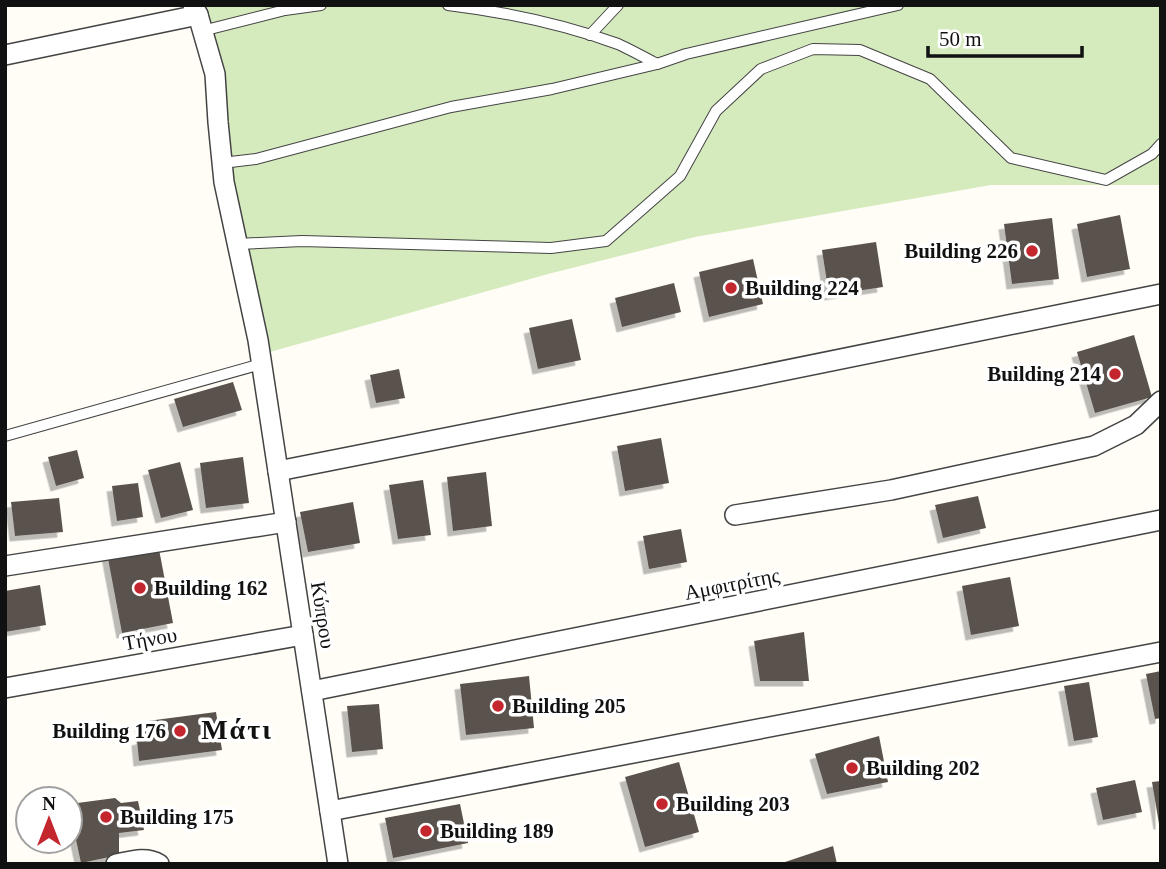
<svg xmlns="http://www.w3.org/2000/svg" width="1166" height="869" font-family="'Times New Roman',serif">
	<style>
		.green { fill: #d5ebbd }
		.building { fill: #5a524d; filter: url(#shadow) }
		.lines { fill: none; stroke-linecap: round; stroke-linejoin: round }
		.lane-casing { stroke: #444; stroke-width: 12 }
		.street-casing { stroke: #444; stroke-width: 22 }
		.lane { stroke: #fff; stroke-width: 10 }
		.street { stroke: #fff; stroke-width: 19 }
		.poi-dot { fill: #c4262e; stroke: #fff; stroke-width: 2.5 }
		.labels { text-anchor: middle; stroke-width: 7; stroke-linejoin: round; paint-order: stroke }
		.poi-label { font-size: 21px; font-weight: bold; fill: #111; stroke: #fff; text-anchor: start }
		.street-label { font-size: 21px; fill: #111; stroke: #fff }
		.district-label { font-size: 28px; font-weight: bold; letter-spacing: 2px; fill: #111; stroke: #fff }
	</style>
	<defs>
		<filter id="shadow"><feDropShadow dx="-5.5" dy="5.5" stdDeviation="0" flood-color="#0004"/></filter>
	</defs>
	<rect width="100%" height="100%" fill="#fffdf5"/>
	<!-- green -->
	<path class="green" d="M199 5H1161V185H991L695 237 548 274 259 355 224 111Z"/>
	<!-- building -->
	<g class="building">
		<path d="M1120 215 1130 269 1087 277 1077 224Z"/>
		<path d="M1052 218 1059 279 1012 284 1004 224Z"/>
		<path d="M876 242 883 287 829 295 822 250Z"/>
		<path d="M753 259 763 304 709 317 699 272Z"/>
		<path d="M674 283 681 312 622 327 615 298Z"/>
		<path d="M572 319 581 360 538 369 529 328Z"/>
		<path d="M1134 335 1152 397 1095 413 1077 352Z"/>
		<path d="M399 369 405 398 376 403 370 375Z"/>
		<path d="M233 382 242 410 183 427 174 399Z"/>
		<path d="M661 438 669 483 625 491 617 446Z"/>
		<path d="M77 450 84 478 56 486 48 457Z"/>
		<path d="M243 457 249 503 206 508 200 463Z"/>
		<path d="M180 462 193 510 161 518 148 470Z"/>
		<path d="M486 472 492 526 453 531 447 477Z"/>
		<path d="M423 480 431 535 398 539 389 485Z"/>
		<path d="M138 483 143 517 117 521 112 486Z"/>
		<path d="M978 496 986 528 943 538 935 505Z"/>
		<path d="M59 498 63 532 15 536 11 502Z"/>
		<path d="M353 502 360 543 308 552 300 512Z"/>
		<path d="M681 529 687 562 649 569 643 536Z"/>
		<path d="M158 544 173 623 122 633 107 553Z"/>
		<path d="M1010 577 1019 626 971 635 962 586Z"/>
		<path d="M40 585 46 625 5 632V591Z"/>
		<path d="M804 632 809 681H760L754 641Z"/>
		<path d="M1161 671V718L1155 719 1146 674Z"/>
		<path d="M529 676 534 728 466 735 460 684Z"/>
		<path d="M1089 682 1098 737 1074 741 1064 686Z"/>
		<path d="M379 704 383 749 352 752 347 706Z"/>
		<path d="M216 712 222 750 139 761 137 740 142 739 140 722Z"/>
		<path d="M879 736 888 782 827 794 815 754Z"/>
		<path d="M679 762 699 832 645 847 625 777Z"/>
		<path d="M1135 780 1142 812 1103 820 1096 788Z"/>
		<path d="M1161 781V824H1159L1152 782Z"/>
		<path d="M115 798 121 803 138 801 144 830 119 833V855L81 863 75 835 70 836V804Z"/>
		<path d="M460 804 468 843 393 858 385 818Z"/>
		<path d="M833 846 837 864H782V863Z"/>
	</g>
	<g class="lines">
		<defs>
			<g id="lane">
				<path d="M448 5C506 12 563 24 618 44 631 50 644 57 657 64"/>
				<path d="M202 31 285 10 321 5"/>
				<path d="M590 35 618 5"/>
				<path d="M222 163 256 159 451 107 552 89 657 64 686 54 898 5"/>
				<path d="M237 244 302 241 551 248 606 241 680 176 716 111 761 69 813 49 860 50 930 79 1011 158 1106 180 1152 154 1161 144"/>
				<path d="M5 436 261 364"/>
			</g>
			<g id="street">
				<path d="M193 5 198 15 215 74 218 122 224 182 258 340 338 864"/>
				<path d="M5 55 198 15"/>
				<path d="M278 471 728 382 1161 294"/>
				<path d="M735 515 891 490 1094 446 1136 425 1161 401"/>
				<path d="M5 566 286 522"/>
				<path d="M5 688 303 635"/>
				<path d="M312 691 1161 520"/>
				<path d="M330 811 1161 652"/>
				<path d="M116 864C131 861 146 856 159 864"/>
			</g>
		</defs>
		<!-- lane casing -->
		<use href="#lane" class="lane-casing"/>
		<!-- street casing -->
		<use href="#street" class="street-casing"/>
		<!-- lane -->
		<use href="#lane" class="lane"/>
		<!-- street -->
		<use href="#street" class="street"/>
	</g>
	<!-- markers -->
	<g class="poi-dot">
		<circle cx="1032" cy="251" r="7"/>
		<circle cx="731" cy="288" r="7"/>
		<circle cx="1115" cy="374" r="7"/>
		<circle cx="140" cy="588" r="7"/>
		<circle cx="498" cy="706" r="7"/>
		<circle cx="180" cy="731" r="7"/>
		<circle cx="852" cy="768" r="7"/>
		<circle cx="662" cy="804" r="7"/>
		<circle cx="106" cy="817" r="7"/>
		<circle cx="426" cy="831" r="7"/>
	</g>
	<g class="labels">
		<!-- poi labels -->
		<g class="poi-label">
			<text x="1018" y="258" text-anchor="end">Building 226</text>
			<text x="745" y="295">Building 224</text>
			<text x="1101" y="381" text-anchor="end">Building 214</text>
			<text x="154" y="595">Building 162</text>
			<text x="512" y="713">Building 205</text>
			<text x="166" y="738" text-anchor="end">Building 176</text>
			<text x="866" y="775">Building 202</text>
			<text x="676" y="811">Building 203</text>
			<text x="120" y="824">Building 175</text>
			<text x="440" y="838">Building 189</text>
		</g>
		<!-- street labels -->
		<g class="street-label">
			<text transform="translate(732 584) rotate(-11)" y="7">Αμφιτρίτης</text>
			<text transform="translate(323 615) rotate(81)" y="7">Κύπρου</text>
			<text transform="translate(150 639) rotate(-10)" y="7">Τήνου</text>
		</g>
		<!-- district labels -->
		<g class="district-label">
			<text x="237" y="739">Μάτι</text>
		</g>
	</g>
	<!-- border -->
	<rect width="1166" height="869" fill="none" stroke="#111111" stroke-width="14"/>
	<!-- north arrow -->
	<g transform="translate(49 820)"><circle r="33" fill="#ffffff" stroke="#a0a0a0" stroke-width="2"/>
	<path d="M0-5L12 26L0 18L-12 26Z" fill="#c4262e"/>
	<text y="-10" font-size="19" font-weight="bold" text-anchor="middle" fill="#111111">N</text>
	</g>
	<!-- scale -->
	<path d="M928 46v10h154v-10" fill="none" stroke="#111111" stroke-width="3.5"/>
	<text x="939" y="46" font-size="21" fill="#111111" stroke="#ffffff" stroke-width="5" paint-order="stroke">50 m</text>
</svg>
